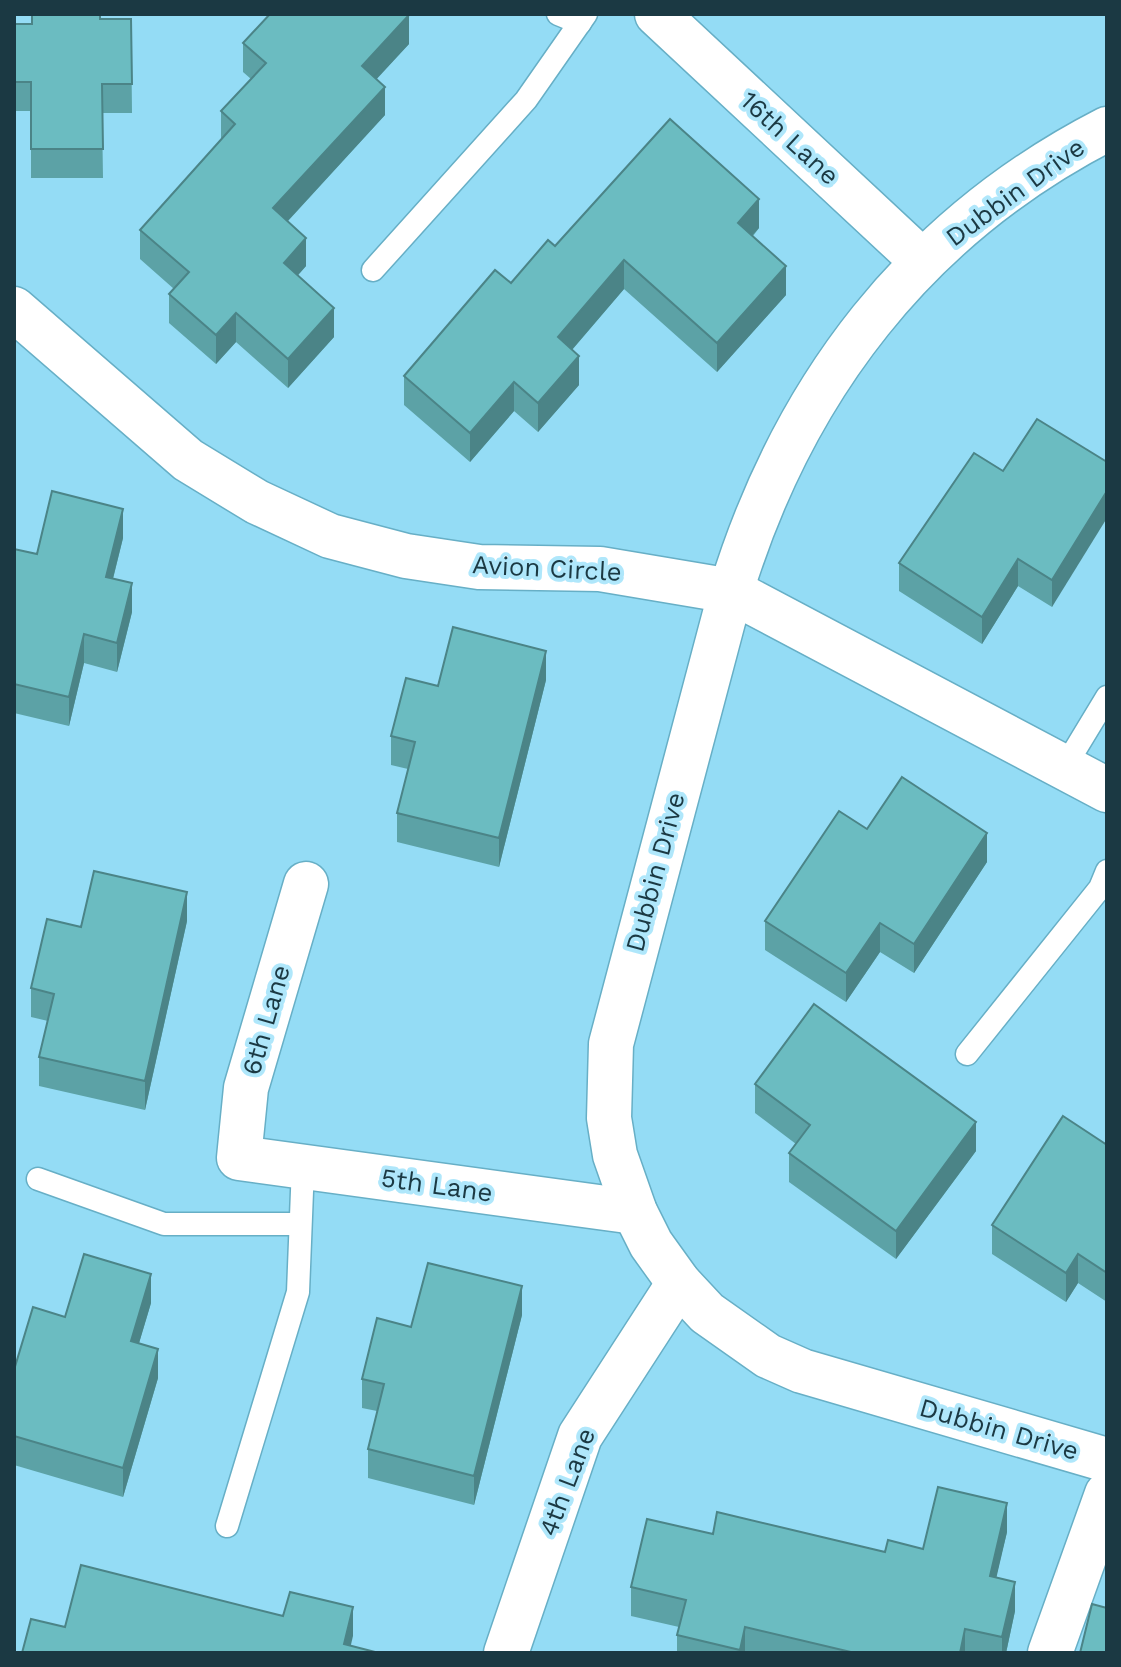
<svg xmlns="http://www.w3.org/2000/svg" width="1121" height="1667" font-family="'Work Sans',sans-serif">
	<style>
		.lines { fill: none; stroke-linecap: round; stroke-linejoin: round }
		.service-casing { stroke: #67afc6; stroke-width: 25 }
		.minor-casing { stroke: #67afc6; stroke-width: 47 }
		.service { stroke: #fff; stroke-width: 22 }
		.minor { stroke: #fff; stroke-width: 44 }
		.wall { fill: #5ca2a6 }
		.shaded-wall { fill: #4b8487 }
		.building { fill: #6bbcc1; stroke: #4b8487; stroke-width: 2 }
		.labels { text-anchor: middle; stroke-width: 8; stroke-linejoin: round; paint-order: stroke }
		.street-label { font-size: 26px; fill: #1b3943; stroke: #afe7fb }
	</style>
	<rect width="100%" height="100%" fill="#94dcf5"/>
	<g class="lines">
		<defs>
			<g id="service">
				<path d="M558 14 580 23"/>
				<path d="M373 270 526 100 586 14"/>
				<path d="M1064 768 1107 697"/>
				<path d="M967 1054 1100 888 1107 871"/>
				<path d="M38 1179 164 1224H300"/>
				<path d="M227 1526 298 1292 303 1166"/>
			</g>
			<g id="minor">
				<path d="M657 14 922 261"/>
				<path d="M1107 129C916 227 793 388 731 591L611 1044 609 1118 615 1155 635 1212 651 1244 679 1283 707 1313 768 1356 802 1371 1107 1460"/>
				<path d="M14 309 188 460 257 502 330 536 406 556 479 567 600 569 731 591 1107 790"/>
				<path d="M306 884 246 1088 239 1158 635 1212"/>
				<path d="M506 1653 580 1436 679 1283"/>
				<path d="M1050 1653 1107 1494"/>
			</g>
		</defs>
		<!-- service casing -->
		<use href="#service" class="service-casing"/>
		<!-- minor casing -->
		<use href="#minor" class="minor-casing"/>
		<!-- service -->
		<use href="#service" class="service"/>
		<!-- minor -->
		<use href="#minor" class="minor"/>
	</g>
	<!-- wall -->
	<g class="wall">
		<path d="M31 14H100V19H131L132 113H102L103 178H31V111H14V24H31Z"/>
		<path d="M243 43 409 44 376 79 385 115 288 221 306 266 298 275 334 337 288 388 236 342 216 364 169 323V294L174 289 140 259V230L221 140V111L251 79 243 72Z"/>
		<path d="M759 228 753 236 786 295 717 372 624 289 572 350 579 385 538 432 514 411 470 462 404 405V376L555 246Z"/>
		<path d="M1107 462 1052 607 1018 586 982 644 899 591V563L1003 471Z"/>
		<path d="M123 538 113 579 132 612 117 672 84 663 69 726 14 713V549L37 554Z"/>
		<path d="M546 680 499 867 397 842V813L408 769 391 765V736L438 686Z"/>
		<path d="M867 829 987 862 914 973 880 952 846 1002 765 950V921Z"/>
		<path d="M187 921 145 1110 39 1086V1057L48 1021 31 1017V988Z"/>
		<path d="M755 1084 976 1151 896 1259 789 1182V1153L796 1144 755 1113Z"/>
		<path d="M1107 1145V1302L1078 1283 1066 1302 992 1254V1225Z"/>
		<path d="M151 1303 139 1343 158 1378 123 1497 14 1465V1370L65 1317Z"/>
		<path d="M522 1315 474 1505 368 1478V1449L377 1411 362 1408V1379L411 1327Z"/>
		<path d="M1007 1532 996 1577 1015 1611 1006 1653H677V1635L679 1627 631 1616V1587L885 1552 923 1549Z"/>
	</g>
	<!-- shaded-wall -->
	<g class="shaded-wall">
		<path d="M409 15V44L362 95V66Z"/>
		<path d="M385 87V115L273 237V208Z"/>
		<path d="M759 199V228L738 251V223Z"/>
		<path d="M306 238V266L284 291V263Z"/>
		<path d="M624 260V289L558 366V337Z"/>
		<path d="M786 266V295L717 372V343Z"/>
		<path d="M334 308V337L288 388V359Z"/>
		<path d="M236 313V342L216 364V335Z"/>
		<path d="M579 356V385L538 432V403Z"/>
		<path d="M514 382V411L470 462V433Z"/>
		<path d="M1107 491V518L1052 607V580Z"/>
		<path d="M123 509V538L106 606V577Z"/>
		<path d="M1018 559V586L982 644V617Z"/>
		<path d="M132 583V612L117 672V643Z"/>
		<path d="M84 634V663L69 726V697Z"/>
		<path d="M546 651V680L499 867V838Z"/>
		<path d="M987 833V862L914 973V944Z"/>
		<path d="M187 892V921L145 1110V1081Z"/>
		<path d="M880 923V952L846 1002V973Z"/>
		<path d="M976 1122V1151L896 1259V1231Z"/>
		<path d="M1078 1254V1283L1066 1302V1273Z"/>
		<path d="M151 1274V1303L131 1370V1341Z"/>
		<path d="M522 1286V1315L474 1505V1476Z"/>
		<path d="M158 1349V1378L123 1497V1468Z"/>
		<path d="M1007 1503V1532L990 1605V1576Z"/>
		<path d="M1015 1582V1611L1006 1653H1002V1637Z"/>
		<path d="M353 1607V1636L349 1653 344 1644Z"/>
		<path d="M745 1627V1653H740V1650Z"/>
		<path d="M965 1629V1653H960Z"/>
	</g>
	<!-- building -->
	<g class="building">
		<path d="M32 14H100V19H131L132 84H102L103 149H31V82H14V24H32Z"/>
		<path d="M270 14 409 15 362 66 385 87 273 208 306 238 284 263 334 308 288 359 236 313 216 335 169 294 189 272 140 230 235 124 221 111 266 63 243 43Z"/>
		<path d="M670 119 759 199 738 223 786 266 717 343 624 260 558 337 579 356 538 403 514 382 470 433 404 376 495 270 511 283 548 240 555 246Z"/>
		<path d="M1037 419 1107 462V491L1052 580 1018 559 982 617 899 563 974 453 1003 471Z"/>
		<path d="M52 491 123 509 106 577 132 583 117 643 84 634 69 697 14 684V549L37 554Z"/>
		<path d="M453 627 546 651 499 838 397 813 415 742 391 736 406 678 438 686Z"/>
		<path d="M902 777 987 833 914 944 880 923 846 973 765 921 839 811 867 829Z"/>
		<path d="M94 871 187 892 145 1081 39 1057 54 994 31 988 47 919 81 927Z"/>
		<path d="M814 1004 976 1122 896 1231 789 1153 810 1125 755 1084Z"/>
		<path d="M1063 1116 1107 1145V1273L1078 1254 1066 1273 992 1225Z"/>
		<path d="M84 1254 151 1274 131 1341 158 1349 123 1468 14 1436V1370L33 1307 65 1317Z"/>
		<path d="M428 1263 522 1286 474 1476 368 1449 384 1384 362 1379 377 1318 411 1327Z"/>
		<path d="M938 1487 1007 1503 990 1576 1015 1582 1002 1637 965 1629 960 1653H855L745 1627 740 1650 677 1635 686 1600 631 1587 647 1519 713 1534 717 1512 885 1552 888 1540 923 1549Z"/>
		<path d="M81 1565 283 1616 290 1592 353 1607 344 1644 379 1653H22L31 1619 65 1627Z"/>
		<path d="M1092 1604 1107 1608V1653H1080Z"/>
	</g>
	<g class="labels">
		<!-- street labels -->
		<g class="street-label">
			<text transform="translate(790 138) rotate(43)" y="9">16th Lane</text>
			<text transform="translate(1015 192) rotate(-36)" y="9">Dubbin Drive</text>
			<text transform="translate(547 568) rotate(3)" y="9">Avion Circle</text>
			<text transform="translate(655 872) rotate(-75)" y="9">Dubbin Drive</text>
			<text transform="translate(266 1020) rotate(-74)" y="9">6th Lane</text>
			<text transform="translate(437 1185) rotate(8)" y="9">5th Lane</text>
			<text transform="translate(999 1429) rotate(16)" y="9">Dubbin Drive</text>
			<text transform="translate(567 1482) rotate(-69)" y="9">4th Lane</text>
		</g>
	</g>
	<!-- border -->
	<rect width="1121" height="1667" fill="none" stroke="#1b3943" stroke-width="32"/>
</svg>
